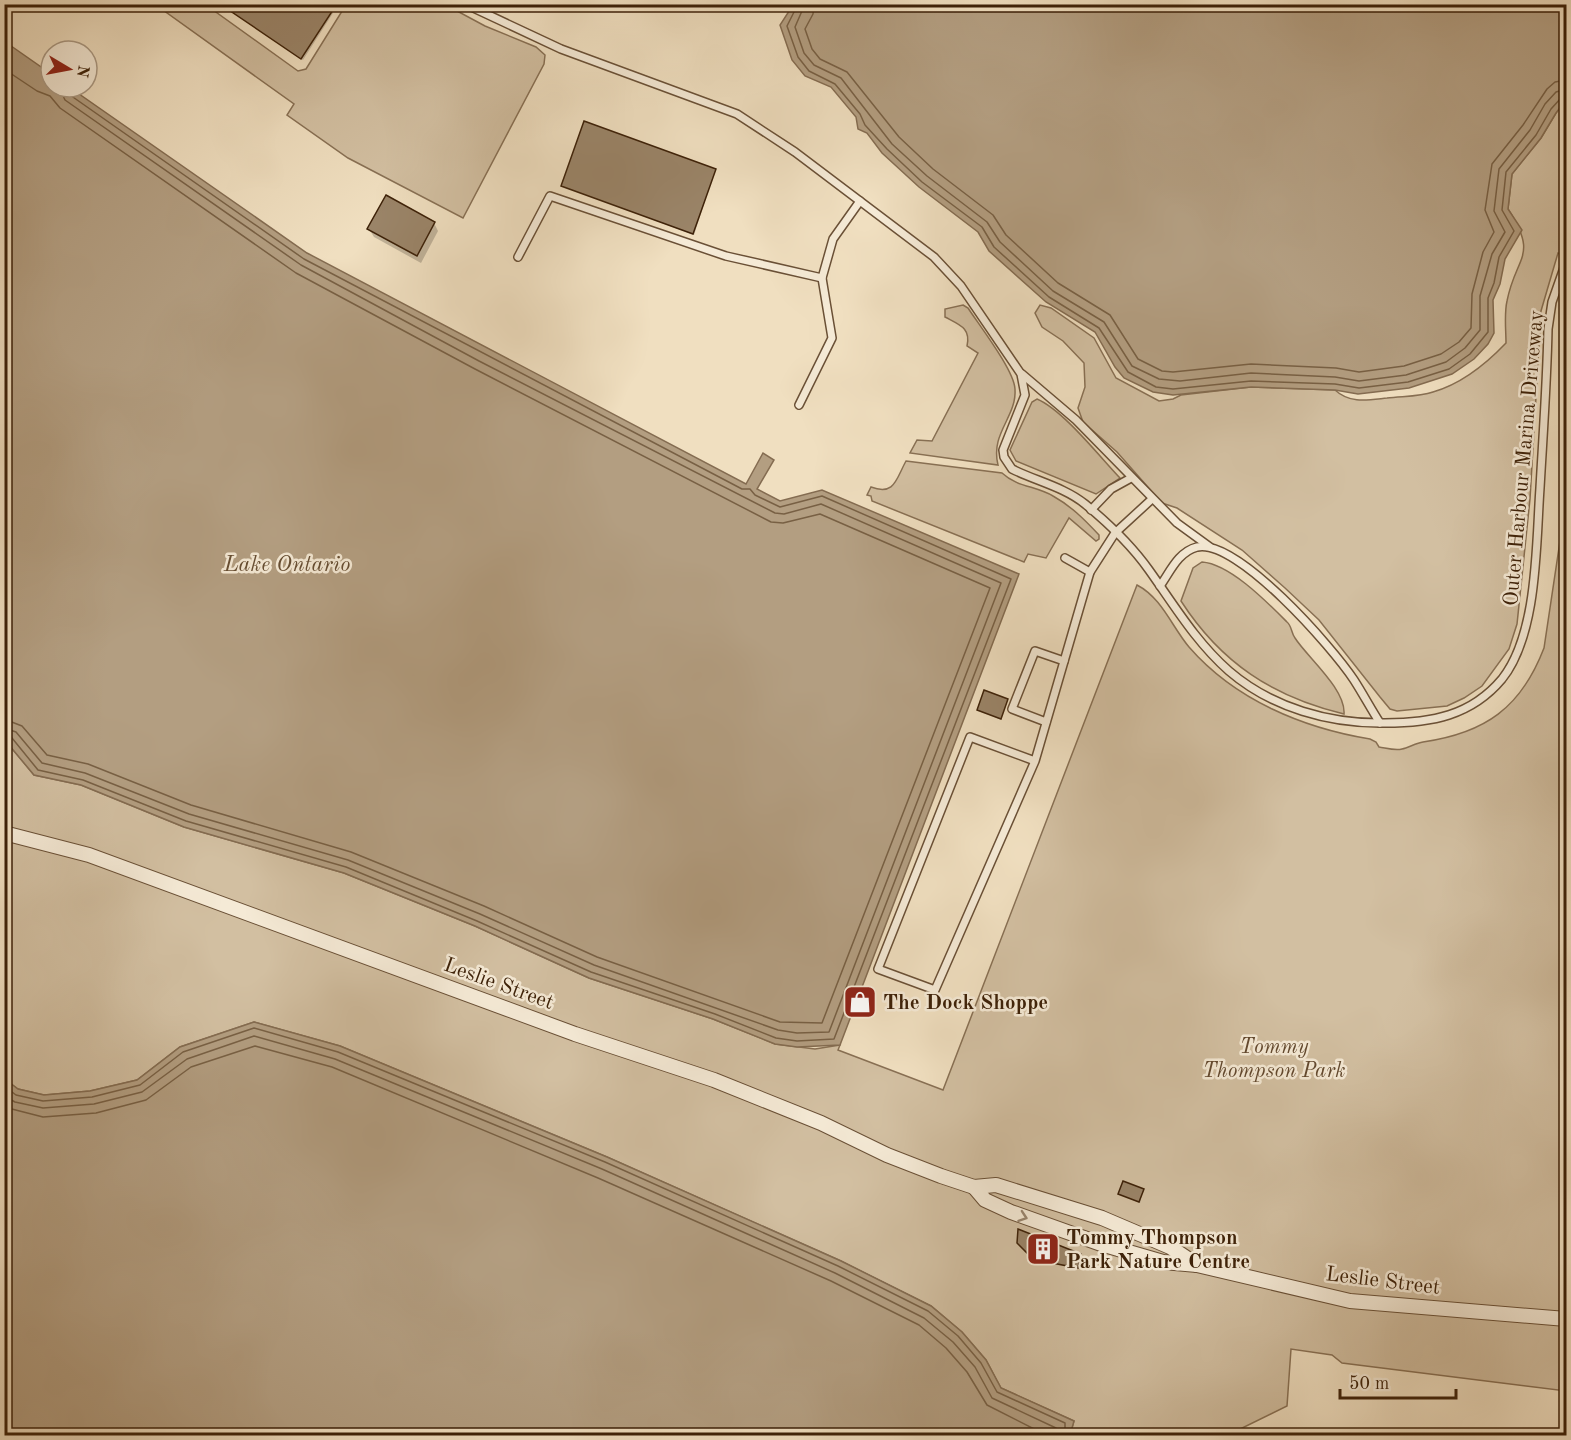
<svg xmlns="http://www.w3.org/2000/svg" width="1571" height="1440" font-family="'Old Standard TT',serif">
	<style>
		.green { fill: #d2bfa1; stroke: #887054; stroke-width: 1.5 }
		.water { fill: #b39e81; stroke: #846c51; stroke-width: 1.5 }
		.shadow { fill: #0003 }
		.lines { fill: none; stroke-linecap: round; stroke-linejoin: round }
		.shore { stroke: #786044; stroke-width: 1.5 }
		.building { fill: #9a8468; stroke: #3d2108; stroke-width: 1.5 }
		.service-casing { stroke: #6a5036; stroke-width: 10 }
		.minor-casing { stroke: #6a5036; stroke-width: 16 }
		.service { stroke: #f5ead6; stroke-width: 7 }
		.minor { stroke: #f5ead6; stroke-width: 14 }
		.oneway { stroke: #99866f }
		.labels { text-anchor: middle; stroke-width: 5; stroke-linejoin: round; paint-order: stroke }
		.street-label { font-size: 21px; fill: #3d2108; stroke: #f5ead6 }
		.poi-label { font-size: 21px; font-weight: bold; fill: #3d2108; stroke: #f5ead6; text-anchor: start }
		.park-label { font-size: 21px; font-style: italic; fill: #62482e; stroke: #f5ead6 }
		.water-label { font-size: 22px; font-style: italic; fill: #664d32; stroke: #f5ead6 }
	</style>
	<rect width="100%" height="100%" fill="#f0dfc0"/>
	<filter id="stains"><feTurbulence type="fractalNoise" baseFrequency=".00333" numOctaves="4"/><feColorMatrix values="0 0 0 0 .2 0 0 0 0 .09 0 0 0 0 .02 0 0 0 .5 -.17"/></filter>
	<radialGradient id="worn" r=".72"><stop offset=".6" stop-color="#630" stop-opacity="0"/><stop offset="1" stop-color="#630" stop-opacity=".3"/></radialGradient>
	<!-- green -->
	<g class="green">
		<path d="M339 5H446L485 26 536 47 545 55 544 64 463 218 348 158 287 115 294 104 156 5H206L298 71 306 69 344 8Z"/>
		<path d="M1566 100V257L1558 253 1541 311 1530 499 1517 624 1509 649 1482 686 1464 698 1447 706 1397 711 1390 709 1380 697 1319 620 1285 588 1242 550 1177 508 1162 503 1117 452 1083 422 1078 408 1085 387 1084 363 1063 341 1042 327 1035 313 1040 305 1051 308 1094 338 1116 378 1159 401 1173 399 1181 395 1251 387 1335 390C1350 404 1368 400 1387 398 1402 396 1419 397 1433 392 1461 384 1486 364 1506 343 1506 330 1504 314 1507 301 1516 255 1539 257 1508 209L1512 174 1541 138 1556 113Z"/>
		<path d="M963 305 968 308C979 325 1014 370 1015 389 1017 417 990 433 998 465L910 453 917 440 932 441 978 353 967 346C971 328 960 325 945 317V309Z"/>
		<path d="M1037 399C1063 410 1099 456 1120 478L1096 494 1016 461 1010 450 1032 402Z"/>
		<path d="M906 461 1002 473C1017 487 1036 486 1053 496 1071 506 1084 519 1099 535V539L1096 541 1069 518 1046 558 1028 554 1024 562 872 501 871 496 867 495 871 487C895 496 896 479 906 461Z"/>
		<path d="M1566 501V1391L1342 1363 1332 1355 1291 1349 1287 1406 1228 1435H1070L1074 1421 1001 1388 986 1360 962 1332 931 1306 841 1261 607 1157 340 1046 254 1022 180 1047 137 1080 90 1091 44 1095 18 1089 4 1079V739L34 775 81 785 184 827 344 873 475 926 589 978 713 1019 775 1044 815 1049 840 1045 838 1050 943 1090 1137 585C1162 598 1172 627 1189 647 1235 700 1303 728 1370 739L1376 742 1379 747C1386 748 1395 751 1402 749 1408 748 1416 743 1423 742 1485 733 1521 708 1544 648Z"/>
		<path d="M1202 562C1230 564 1267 602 1287 622 1292 626 1291 633 1295 638 1307 657 1346 689 1344 714 1273 697 1221 663 1181 601L1193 568Z"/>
	</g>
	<!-- water -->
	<g class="water">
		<path d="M793 5H1566V100L1556 113 1541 138 1512 174 1508 209 1522 230 1505 259 1500 284 1493 300 1494 333 1488 344 1474 359 1452 374 1409 388 1358 394 1335 390 1251 387 1173 395 1153 392 1124 378 1115 367 1095 332 1046 302 989 251 978 232 919 187 882 153 867 133 858 129 856 117 831 87 805 76 792 60 780 25Z"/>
		<path d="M4 41 51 74V87H69L307 253 746 484 763 453 774 460 757 489 780 501 822 490 1019 574 840 1045 797 1047 775 1044 713 1019 589 978 475 926 344 873 184 827 81 785 34 775 4 739Z"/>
		<path d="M254 1022 340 1046 607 1157 841 1261 931 1306 962 1332 986 1360 1001 1388 1074 1421 1070 1435H5V1079L18 1089 44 1095 90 1091 137 1080 180 1047Z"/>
	</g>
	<!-- shadow -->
	<g class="shadow">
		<path d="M220 4H323L333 13 303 60Z"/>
		<path d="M715 170 694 235 563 186Z"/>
		<path d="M434 223 438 231 421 263 374 237 369 229Z"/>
		<path d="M1007 700 1001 720 979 710Z"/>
		<path d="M1143 1190 1140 1203 1119 1194Z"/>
	</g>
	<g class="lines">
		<!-- shore -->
		<g class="shore">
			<path d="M798 4 787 26 798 57 809 71 835 84 860 114 865 125 887 149 922 182 982 227 994 247 1049 297 1099 328 1128 372 1156 387 1173 389 1251 381 1335 384 1359 388 1408 382 1449 369 1470 354 1488 332V298L1494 283 1499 257 1514 231 1502 210 1506 172 1536 135 1551 109 1561 98 1566 97"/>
			<path d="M805 4 795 27 804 53 814 65 841 78 892 144 927 176 987 222 1000 242 1053 291 1104 322 1132 366 1159 379 1180 381 1251 373 1335 377 1359 381 1406 375 1446 362 1465 348 1480 330V296L1492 254 1505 232 1494 211 1499 169 1530 130 1545 104 1556 92 1566 89"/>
			<path d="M814 4 813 14 805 29 812 49 820 59 847 72 899 137 933 169 993 215 1006 235 1058 283 1110 315 1138 359 1162 371 1173 372 1251 364 1336 368 1359 372 1404 366 1441 354 1459 342 1471 328 1472 294 1483 252 1494 232 1485 210 1492 164 1523 125 1547 89 1555 82 1566 80"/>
			<path d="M4 69 37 91 50 96 60 108 296 273 475 369 771 522 783 523 820 514 990 588 822 1023 780 1022 597 957 484 906 351 852 191 805 88 764 47 755 22 726 4 719"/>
			<path d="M4 728 16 732 42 763 85 773 189 814 348 860 480 914 594 965 778 1030 797 1033 829 1032 1001 583 821 504 784 514 775 513 479 361 301 265 65 100 59 87"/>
			<path d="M4 736 12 738 38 770 83 780 186 821 346 867 477 921 591 972 715 1014 776 1038 797 1041 834 1039 1011 579 822 496 780 507 755 495 750 489H742L304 259 70 95 67 87"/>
			<path d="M4 1086 16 1095 43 1101 92 1097 140 1085 183 1052 254 1028 338 1052 605 1162 838 1266 928 1311 958 1336 981 1363 997 1392 1065 1423V1436"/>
			<path d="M4 1096 15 1102 43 1108 94 1104 142 1092 187 1059 254 1036 335 1059 602 1169 835 1273 924 1318 953 1342 975 1367 992 1398 1056 1428 1057 1436"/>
			<path d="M4 1107 43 1117 96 1113 146 1100 191 1067 255 1046 332 1067 598 1178 831 1281 919 1325 946 1348 967 1372 987 1405 1048 1436"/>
		</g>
	</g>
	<!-- building -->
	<g class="building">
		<path d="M220 4H325L333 10 301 59Z"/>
		<path d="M584 121 716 169 693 234 561 186Z"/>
		<path d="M386 195 435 222 417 256 367 229Z"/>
		<path d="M984 690 1008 699 1001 719 977 710Z"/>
		<path d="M1123 1181 1144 1189 1139 1202 1118 1194Z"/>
		<path d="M1018 1229 1081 1254 1078 1268 1047 1262 1029 1255 1017 1243Z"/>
	</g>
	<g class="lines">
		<defs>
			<g id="service">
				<path d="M465 4 561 49 737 114 795 152 934 257 961 286 1021 374 1025 395 1003 450 1004 457 1012 469C1036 481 1064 487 1085 504 1108 523 1132 546 1149 570 1174 605 1196 642 1229 671 1272 708 1330 724 1385 723 1431 723 1471 716 1502 679 1538 634 1536 544 1540 488 1543 435 1547 382 1548 329L1552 302 1566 262"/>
				<path d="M518 257 550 196 726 256 822 278"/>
				<path d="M1022 374 1076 420 1177 523 1210 547"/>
				<path d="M799 405 832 338 822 278 833 239 860 201"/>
				<path d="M1091 510 1111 489 1131 478"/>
				<path d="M1065 558 1090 572"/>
				<path d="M1160 586C1170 572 1178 552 1197 547 1237 538 1333 648 1354 680 1363 694 1371 709 1380 723"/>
				<path d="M1046 722 1012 709 1035 651 1064 661"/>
				<path d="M1035 761 970 737 878 969 935 990 1035 761 1090 572 1115 533 1152 499"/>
			</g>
			<g id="minor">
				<path d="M4 833 89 855 575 1034 714 1080 821 1123 887 1155 941 1176 974 1187 996 1185 1102 1218 1170 1247 1197 1265"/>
				<path d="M974 1187 985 1200 1011 1212 1101 1244 1163 1262 1197 1265 1350 1301 1566 1319"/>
			</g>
		</defs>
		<!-- service casing -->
		<use href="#service" class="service-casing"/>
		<!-- minor casing -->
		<use href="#minor" class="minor-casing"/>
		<!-- service -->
		<use href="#service" class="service"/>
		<!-- minor -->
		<use href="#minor" class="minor"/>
	</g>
	<!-- one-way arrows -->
	<defs><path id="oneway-chevron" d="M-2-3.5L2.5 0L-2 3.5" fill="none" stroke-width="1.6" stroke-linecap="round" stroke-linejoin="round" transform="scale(1.5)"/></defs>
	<use class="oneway" href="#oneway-chevron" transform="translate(1023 1217) rotate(19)"/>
	<!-- icons -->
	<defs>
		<symbol id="shop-square" viewBox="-11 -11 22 22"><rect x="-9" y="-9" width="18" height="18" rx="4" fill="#8f2418" stroke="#f5ead6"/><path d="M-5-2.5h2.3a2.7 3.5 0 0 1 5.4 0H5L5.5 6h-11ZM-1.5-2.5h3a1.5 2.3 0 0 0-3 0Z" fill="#fff"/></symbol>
		<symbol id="building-square" viewBox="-11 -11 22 22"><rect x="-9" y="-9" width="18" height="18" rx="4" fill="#8f2418" stroke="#f5ead6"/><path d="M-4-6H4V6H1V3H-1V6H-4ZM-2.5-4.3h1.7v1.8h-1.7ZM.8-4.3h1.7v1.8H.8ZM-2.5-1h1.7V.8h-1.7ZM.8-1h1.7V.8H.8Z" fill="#fff"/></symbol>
	</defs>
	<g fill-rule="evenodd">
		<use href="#shop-square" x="841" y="983" width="38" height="38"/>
		<use href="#building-square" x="1024" y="1230" width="38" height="38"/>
	</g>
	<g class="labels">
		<!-- street labels -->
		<g class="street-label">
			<text transform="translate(1523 458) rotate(-85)" y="7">Outer Harbour Marina Driveway</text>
			<text transform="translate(499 983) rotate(20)" y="7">Leslie Street</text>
			<text transform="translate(1383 1280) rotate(7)" y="7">Leslie Street</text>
		</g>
		<!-- poi labels -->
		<g class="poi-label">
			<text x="883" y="1009">The Dock Shoppe</text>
			<text x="1066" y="1244">Tommy Thompson<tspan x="1066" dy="24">Park Nature Centre</tspan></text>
		</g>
		<!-- park labels -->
		<g class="park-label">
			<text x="1274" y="1053">Tommy<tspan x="1274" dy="24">Thompson Park</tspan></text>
		</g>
		<!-- water labels -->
		<g class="water-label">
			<text x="287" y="571">Lake Ontario</text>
		</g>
	</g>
	<!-- margin -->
	<rect width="1571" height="1440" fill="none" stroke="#f0dfc0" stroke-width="24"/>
	<rect x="6" y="6" width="1559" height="1428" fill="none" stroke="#3d2108" stroke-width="3"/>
	<rect x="12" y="12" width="1547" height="1416" fill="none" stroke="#3d2108" stroke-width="1.5"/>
	<!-- north arrow -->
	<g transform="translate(69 69) rotate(100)"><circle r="28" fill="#f5ead6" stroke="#ab9a84" stroke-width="1.5"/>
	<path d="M0-4.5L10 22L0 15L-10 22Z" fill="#8f2418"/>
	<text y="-9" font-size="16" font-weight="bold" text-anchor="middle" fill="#3d2108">N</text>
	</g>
	<!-- scale -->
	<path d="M1340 1389v9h116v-9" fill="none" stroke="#3d2108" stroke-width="3"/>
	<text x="1349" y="1389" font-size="18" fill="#3d2108" stroke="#f5ead6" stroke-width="4.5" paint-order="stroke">50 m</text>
	<rect width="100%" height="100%" filter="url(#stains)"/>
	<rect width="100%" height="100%" fill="url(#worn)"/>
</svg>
